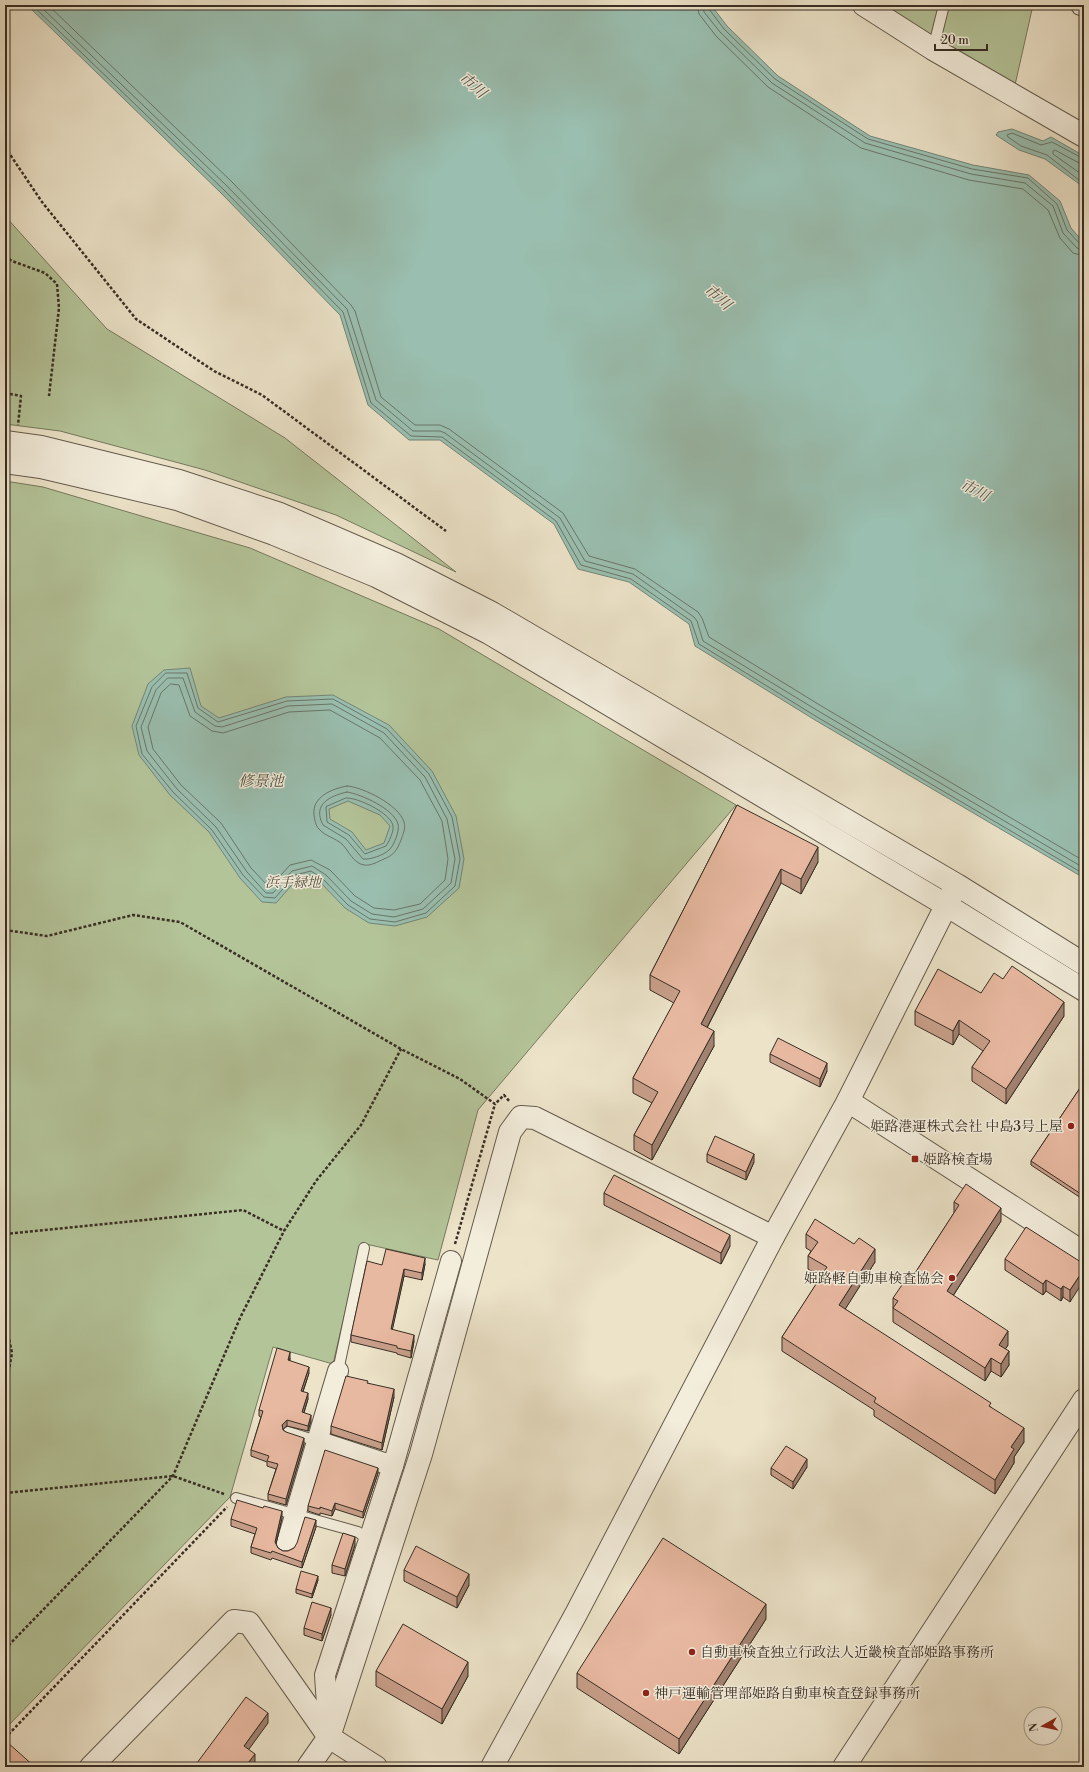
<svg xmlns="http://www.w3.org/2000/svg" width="1089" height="1772" font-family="'Libre Bodoni','Noto Serif JP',serif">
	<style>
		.green { fill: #b4c499; stroke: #76795e }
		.water { fill: #9abfb0; stroke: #738578; fill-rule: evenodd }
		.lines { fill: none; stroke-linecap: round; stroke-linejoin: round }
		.shore { stroke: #69766a; stroke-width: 1 }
		.service-casing { stroke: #655b4d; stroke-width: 12 }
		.minor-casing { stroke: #655b4d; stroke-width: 22 }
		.tertiary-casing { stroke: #655b4d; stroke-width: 24 }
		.path { stroke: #382e24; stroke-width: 2.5; stroke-dasharray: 3 2; stroke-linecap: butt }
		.service { stroke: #f3eddc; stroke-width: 10 }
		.minor { stroke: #f3eddc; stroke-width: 20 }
		.tertiary { stroke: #f3eddc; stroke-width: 22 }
		.wall { fill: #c89f8a; stroke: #382e24 }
		.shaded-wall { fill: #a28271; stroke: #382e24 }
		.building { fill: #e8b9a1; stroke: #382e24 }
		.poi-dot { fill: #8f2418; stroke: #f3eddc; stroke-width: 1.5 }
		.labels { text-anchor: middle; stroke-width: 3; stroke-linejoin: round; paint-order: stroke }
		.park-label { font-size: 14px; font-style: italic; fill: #575441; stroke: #f3eddc }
		.poi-label { font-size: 14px; fill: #382e24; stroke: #f3eddc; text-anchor: start }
		.water-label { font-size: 15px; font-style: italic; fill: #505247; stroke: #f3eddc }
	</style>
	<rect width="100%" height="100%" fill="#ece3c9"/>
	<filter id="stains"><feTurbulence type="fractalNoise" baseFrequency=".005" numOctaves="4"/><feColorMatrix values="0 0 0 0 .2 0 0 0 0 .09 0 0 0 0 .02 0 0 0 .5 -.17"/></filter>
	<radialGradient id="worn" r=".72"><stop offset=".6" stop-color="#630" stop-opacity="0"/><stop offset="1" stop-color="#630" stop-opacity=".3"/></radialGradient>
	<!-- green -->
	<g class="green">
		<path d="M881 5H1033L1015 85Z"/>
		<path d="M5 216 107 329 285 438 456 572 336 515 205 470 60 431 5 424Z"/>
		<path d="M5 481 43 487 250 548 439 629 736 805 478 1110 438 1260 361 1243 333 1364 273 1347 230 1497 5 1729Z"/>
	</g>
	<!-- water -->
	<g class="water">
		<path d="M27 5H711L727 26 778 76 870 136 973 165 1029 175 1060 201 1071 228 1084 243V878L815 720 695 646 689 624 629 582 578 569 554 524 440 440H409L368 405 340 315 221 193Z"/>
		<path d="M1012 129 1043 141 1051 137 1084 156V190L1078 183 1045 159 1019 150 996 135 998 132Z"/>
		<path d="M190 668 201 706 219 718 286 697 333 695 389 725 432 771 456 816 464 859 459 888 427 917 395 926 369 923 345 908 320 882 310 875 298 878 276 903 262 902 240 878 209 832 170 795 139 755 132 726 148 684 164 670ZM348 801 380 815 390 826 384 843 366 850 352 832 330 819 329 809Z"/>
	</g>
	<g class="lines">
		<!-- shore -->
		<g class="shore">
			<path d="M32 5 224 190 343 312 371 403 411 436 442 437 556 521 581 565 631 579 691 621 699 644 817 717 1084 874"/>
			<path d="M39 5 227 186 347 309 376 400 413 431H440L445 433 560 518 585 561 633 574 694 617 697 621 703 641 820 712 1084 868"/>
			<path d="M48 5 232 182 351 305 355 311 381 397 415 425H440L449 429 563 513 589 556 635 569 698 612 702 618 709 637 823 707 1084 861"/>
			<path d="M697 5 699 14 716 36 768 87 861 148 969 180 1023 189 1048 210 1060 238 1073 253 1084 256"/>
			<path d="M703 5 704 12 720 32 772 83 865 143 971 174 1025 183 1053 206 1063 233 1077 248 1084 250"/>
			<path d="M708 5 709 9 724 29 775 79 868 139 972 169 1028 178 1057 204 1067 230 1080 244 1084 245"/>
			<path d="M1084 159 1052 142 1041 145 1012 133 1007 135 1008 137 1021 146 1047 155 1084 184"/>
			<path d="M1084 164 1079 163 1055 150 1053 151V154L1084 176"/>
			<path d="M166 673H187L198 708 218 722 287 701 333 699 387 729 429 774 452 817 460 859 455 886 426 913 395 922 370 919 348 905 323 879 311 871 295 875 275 898 264 897 243 875 212 830 173 792 142 754 136 726 152 687Z"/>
			<path d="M168 678H183L195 712 215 726 222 727 288 706 332 704 384 733 425 777 447 819 455 859 451 883 423 909 394 917 372 914 351 901 326 875 312 866 292 871 273 893H266L247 872 216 827 177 789 147 751 141 727 156 690Z"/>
			<path d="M171 684 179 685 190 716 212 731 223 733 289 712 330 710 380 738 420 780 442 821 448 859 445 880 420 904 394 910 374 908 355 896 330 870 311 860 290 865 271 886H268L251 868 221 823 181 785 153 749 148 727 161 693Z"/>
			<path d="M347 786C363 787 399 805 404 822 406 828 403 834 401 840 397 850 394 855 384 859 377 862 371 866 364 865 353 863 349 851 342 844 335 838 325 836 319 829 315 825 315 820 314 815 312 797 331 789 347 786Z"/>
			<path d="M347 792C361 794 394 809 398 824 400 830 394 846 389 850 384 855 370 860 363 859L346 839 323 825C312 804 330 796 347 792Z"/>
			<path d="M346 798C357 797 391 813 393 826 394 831 389 842 386 846L365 854 349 835 327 822 326 807Z"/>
		</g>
		<defs>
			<g id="service">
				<path d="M933 49 944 5"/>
				<path d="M338 1371 364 1248"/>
				<path d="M288 1432 317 1441"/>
				<path d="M236 1498 358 1532 370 1541"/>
			</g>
			<g id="minor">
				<path d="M1081 5 1084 6"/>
				<path d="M317 1441 393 1466"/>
				<path d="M286 1546 338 1371"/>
				<path d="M329 1735 325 1675 393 1466 451 1261"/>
			</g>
			<g id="tertiary">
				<path d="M864 5 933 49 1084 136"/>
				<path d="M5 442 41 447 179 481 280 514 396 564 492 613 957 885 1084 964"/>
				<path d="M5 462 41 467 177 499 274 534 376 576 489 633 946 905 1084 990"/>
				<path d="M848 1101 1084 1253"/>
				<path d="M91 1767 234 1621 249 1623 329 1737 376 1767"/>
				<path d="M308 1767 329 1737 421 1454 510 1132 521 1117 535 1118 773 1237"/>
				<path d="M492 1767 576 1614 773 1237 848 1101 953 892"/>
				<path d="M844 1767 1084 1400"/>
			</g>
		</defs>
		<!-- service casing -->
		<use href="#service" class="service-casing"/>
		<!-- minor casing -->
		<use href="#minor" class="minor-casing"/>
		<!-- tertiary casing -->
		<use href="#tertiary" class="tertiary-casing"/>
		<!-- path -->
		<g class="path">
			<path d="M5 147 42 202 136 319 214 371 262 395 446 531"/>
			<path d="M5 256 12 261 45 273 57 284 59 308 49 396"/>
			<path d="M5 393 21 396 18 425"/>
			<path d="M5 498 7 482"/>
			<path d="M5 930 47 936 133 915 180 922 401 1049 460 1079 495 1104 504 1095 510 1102"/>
			<path d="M5 1234 243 1210 284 1231"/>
			<path d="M455 1244 495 1104"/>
			<path d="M5 1320 12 1353 5 1391"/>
			<path d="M5 1493 173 1476 224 1494"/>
			<path d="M5 1649 173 1476 240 1318 284 1231 316 1181 361 1125 401 1049"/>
			<path d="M5 1738 227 1507"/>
		</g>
		<!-- service -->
		<use href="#service" class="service"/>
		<!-- minor -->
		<use href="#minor" class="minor"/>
		<!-- tertiary -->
		<use href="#tertiary" class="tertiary"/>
	</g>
	<!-- wall -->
	<g class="wall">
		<path d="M737 805 818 862 801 894 781 883 707 1028 714 1046 652 1160 634 1150V1135L652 1103 633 1093V1078L674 1003 650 990V975Z"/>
		<path d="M1003 979 1064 1016 1006 1104 972 1081V1067L983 1051 959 1034 953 1045 915 1025V1011L981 993Z"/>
		<path d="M770 1054 827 1071 820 1087 770 1062Z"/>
		<path d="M1084 1082V1200L1031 1165V1161Z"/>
		<path d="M707 1154 754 1162 746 1180 707 1162Z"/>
		<path d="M604 1193 730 1246 721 1264 604 1205Z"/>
		<path d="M954 1202 1001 1221 953 1296 1008 1345 1005 1349 1009 1365 1001 1377 991 1371 985 1381 893 1322V1298L908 1284 954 1213Z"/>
		<path d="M806 1234 875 1262 845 1309 991 1407 1024 1442 1014 1457V1463L995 1494 874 1416V1410L782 1351V1337L821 1277 808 1269V1256L811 1251 806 1248Z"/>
		<path d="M1005 1259 1084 1264 1070 1302 1063 1297 1061 1301 1046 1291 1043 1295 1005 1270Z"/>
		<path d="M425 1264 422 1280 404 1276 392 1330 414 1341 411 1358 397 1354V1353L351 1342V1335L382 1265Z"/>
		<path d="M290 1358V1361L309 1373 303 1392 308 1399 304 1413 311 1421 308 1431 287 1426 283 1429V1430L304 1444 286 1505 268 1500V1494L276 1469 267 1466V1462L251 1456V1450L261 1417 259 1416V1410Z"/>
		<path d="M368 1383 394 1397 382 1450 331 1434V1426Z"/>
		<path d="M807 1467 793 1489 771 1475V1468Z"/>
		<path d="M378 1473 363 1518 335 1509 332 1516 320 1513V1515L308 1511V1506Z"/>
		<path d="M282 1518 276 1544 278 1548 283 1551H288L294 1548 316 1527 302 1568 272 1558 271 1560 251 1553V1547L255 1534 231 1526V1519Z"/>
		<path d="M355 1545 345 1576 332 1573V1565Z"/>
		<path d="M404 1570 469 1585 457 1608 404 1581Z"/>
		<path d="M318 1580 312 1598 296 1593V1589Z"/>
		<path d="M331 1615 322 1641 304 1635V1628Z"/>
		<path d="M766 1619 679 1754 577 1688V1673Z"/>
		<path d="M376 1671 468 1676 442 1724 376 1686Z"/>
	</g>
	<!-- shaded-wall -->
	<g class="shaded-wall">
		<path d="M818 847V862L801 894V879Z"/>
		<path d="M781 869V883L701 1039V1024Z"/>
		<path d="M1064 1002V1016L1006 1104V1089Z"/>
		<path d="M959 1020V1034L953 1045V1031Z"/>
		<path d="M714 1031V1046L652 1160V1145Z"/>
		<path d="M827 1063V1071L820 1087V1079Z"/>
		<path d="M754 1154V1162L746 1180V1172Z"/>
		<path d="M1001 1208V1221L947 1305V1291Z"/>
		<path d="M730 1235V1246L721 1264V1253Z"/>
		<path d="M875 1249V1262L839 1319V1305Z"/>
		<path d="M425 1258V1264L422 1280V1273Z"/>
		<path d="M404 1269V1276L391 1336V1329Z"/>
		<path d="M1084 1269V1280L1070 1302V1290Z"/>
		<path d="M1046 1280V1291L1043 1295V1284Z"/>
		<path d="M1063 1286V1297L1061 1301V1289Z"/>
		<path d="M1008 1331V1345L999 1359V1345Z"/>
		<path d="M414 1335V1341L411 1358V1351Z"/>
		<path d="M1009 1351V1365L1001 1377V1364Z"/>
		<path d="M290 1352V1358L288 1366V1360Z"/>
		<path d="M991 1358V1371L985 1381V1368Z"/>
		<path d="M309 1367V1373L301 1397V1391Z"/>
		<path d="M394 1389V1397L382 1450V1443Z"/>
		<path d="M308 1393V1399L302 1418V1412Z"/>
		<path d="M311 1415V1421L308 1431V1426Z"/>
		<path d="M287 1420V1426L282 1430V1425Z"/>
		<path d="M1024 1428V1442L1014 1457V1463L995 1494V1480L1011 1447Z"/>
		<path d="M304 1438V1444L286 1505V1499Z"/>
		<path d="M807 1459V1467L793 1489V1482Z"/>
		<path d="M378 1468V1473L363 1518V1512Z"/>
		<path d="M335 1503V1509L332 1516V1511Z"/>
		<path d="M282 1511V1518L275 1548V1542Z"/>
		<path d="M316 1520V1527L302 1568V1562Z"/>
		<path d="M355 1537V1545L345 1576V1569Z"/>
		<path d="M469 1574V1585L457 1608V1597Z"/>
		<path d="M318 1576V1580L312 1598V1594Z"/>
		<path d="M766 1604V1619L679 1754V1739Z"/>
		<path d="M331 1608V1615L322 1641V1634Z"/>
		<path d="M468 1662V1676L442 1724V1709Z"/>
		<path d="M268 1713V1723L244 1756V1746Z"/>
		<path d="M255 1754V1764L253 1767H245Z"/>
	</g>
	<!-- building -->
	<g class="building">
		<path d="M737 805 818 847 801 879 781 869 701 1024 714 1031 652 1145 634 1135 658 1092 633 1078 680 991 650 975Z"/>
		<path d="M1012 966 1064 1002 1006 1089 972 1067 990 1041 959 1020 953 1031 915 1011 938 969 981 993 994 973 1003 979Z"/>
		<path d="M778 1038 827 1063 820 1079 770 1054Z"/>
		<path d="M1084 1082V1196L1031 1161Z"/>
		<path d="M715 1136 754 1154 746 1172 707 1154Z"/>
		<path d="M614 1175 730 1235 721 1253 604 1193Z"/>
		<path d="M966 1184 1001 1208 947 1291 1008 1331 999 1345 1009 1351 1001 1364 991 1358 985 1368 893 1308 898 1301 893 1298 904 1282 908 1284 959 1205 954 1202Z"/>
		<path d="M815 1219 854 1244 859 1238 875 1249 839 1305 991 1403 989 1406 1024 1428 1011 1447 1014 1449 995 1480 874 1402 876 1398 782 1337 827 1267 808 1256 818 1242 806 1234Z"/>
		<path d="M1026 1227 1084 1264V1269L1070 1290 1063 1286 1061 1289 1046 1280 1043 1284 1005 1259Z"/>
		<path d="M386 1249 425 1258 422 1273 404 1269 391 1329 414 1335 411 1351 397 1348V1346L351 1335 367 1261 382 1265Z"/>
		<path d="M277 1348 290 1352 288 1360 309 1367 301 1391 308 1393 302 1412 311 1415 308 1426 287 1420 282 1425 283 1430 286 1432 304 1438 286 1499 268 1494 278 1464 267 1461 269 1456 251 1450 263 1411 259 1410Z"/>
		<path d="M346 1376 368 1381 367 1383 394 1389 382 1443 331 1426Z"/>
		<path d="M786 1446 807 1459 793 1482 771 1468Z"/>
		<path d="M325 1450 378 1468 363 1512 335 1503 332 1511 320 1507V1509L308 1506Z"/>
		<path d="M237 1500 263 1508 264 1506 282 1511 275 1542 278 1548 283 1551H288L294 1548 297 1543 305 1517 316 1520 302 1562 272 1551 271 1553 251 1547 257 1528 231 1519Z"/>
		<path d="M343 1533 355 1537 345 1569 332 1565Z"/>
		<path d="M663 1538 766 1604 679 1739 577 1673Z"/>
		<path d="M416 1546 469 1574 457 1597 404 1570Z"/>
		<path d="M301 1571 318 1576 312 1594 296 1589Z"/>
		<path d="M312 1602 331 1608 322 1634 304 1628Z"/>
		<path d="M403 1624 468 1662 442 1709 376 1671Z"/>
		<path d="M246 1697 268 1713 244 1746 255 1754 245 1767H194Z"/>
		<path d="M7 1742 35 1767H6L5 1766V1744Z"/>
	</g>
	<!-- markers -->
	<g class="poi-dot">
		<circle cx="1071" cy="1126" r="4"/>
		<rect x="911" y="1155" width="8" height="8" rx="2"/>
		<circle cx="952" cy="1278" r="4"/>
		<circle cx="692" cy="1652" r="4"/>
		<circle cx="646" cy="1693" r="4"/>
	</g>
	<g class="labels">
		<!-- park labels -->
		<g class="park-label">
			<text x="293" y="887">浜手緑地</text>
		</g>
		<!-- poi labels -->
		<g class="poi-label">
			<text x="1063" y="1131" text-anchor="end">姫路港運株式会社 中島3号上屋</text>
			<text x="923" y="1164">姫路検査場</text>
			<text x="944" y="1283" text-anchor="end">姫路軽自動車検査協会</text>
			<text x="700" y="1657">自動車検査独立行政法人近畿検査部姫路事務所</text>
			<text x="654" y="1698">神戸運輸管理部姫路自動車検査登録事務所</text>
		</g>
		<!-- water labels -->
		<g class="water-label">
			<text transform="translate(473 85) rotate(41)" y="5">市川</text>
			<text transform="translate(718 297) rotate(41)" y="5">市川</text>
			<text transform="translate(975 490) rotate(27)" y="5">市川</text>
			<text x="261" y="786">修景池</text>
		</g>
	</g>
	<!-- margin -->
	<rect width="1089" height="1772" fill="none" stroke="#ece3c9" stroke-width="20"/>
	<rect x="6" y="6" width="1077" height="1760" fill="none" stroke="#382e24" stroke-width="2"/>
	<rect x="10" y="10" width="1069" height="1752" fill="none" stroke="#382e24"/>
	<!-- north arrow -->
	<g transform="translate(1043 1726) rotate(262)"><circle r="19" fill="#f3eddc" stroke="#a8a192"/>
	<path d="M0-3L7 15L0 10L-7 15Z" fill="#8f2418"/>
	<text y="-6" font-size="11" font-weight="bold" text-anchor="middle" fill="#382e24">N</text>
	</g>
	<!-- scale -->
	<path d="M935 44v6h52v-6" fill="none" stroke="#382e24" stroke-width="2"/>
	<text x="941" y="44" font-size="12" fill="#382e24" stroke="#f3eddc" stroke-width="3" paint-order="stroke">20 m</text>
	<rect width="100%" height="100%" filter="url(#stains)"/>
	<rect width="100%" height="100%" fill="url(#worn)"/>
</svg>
